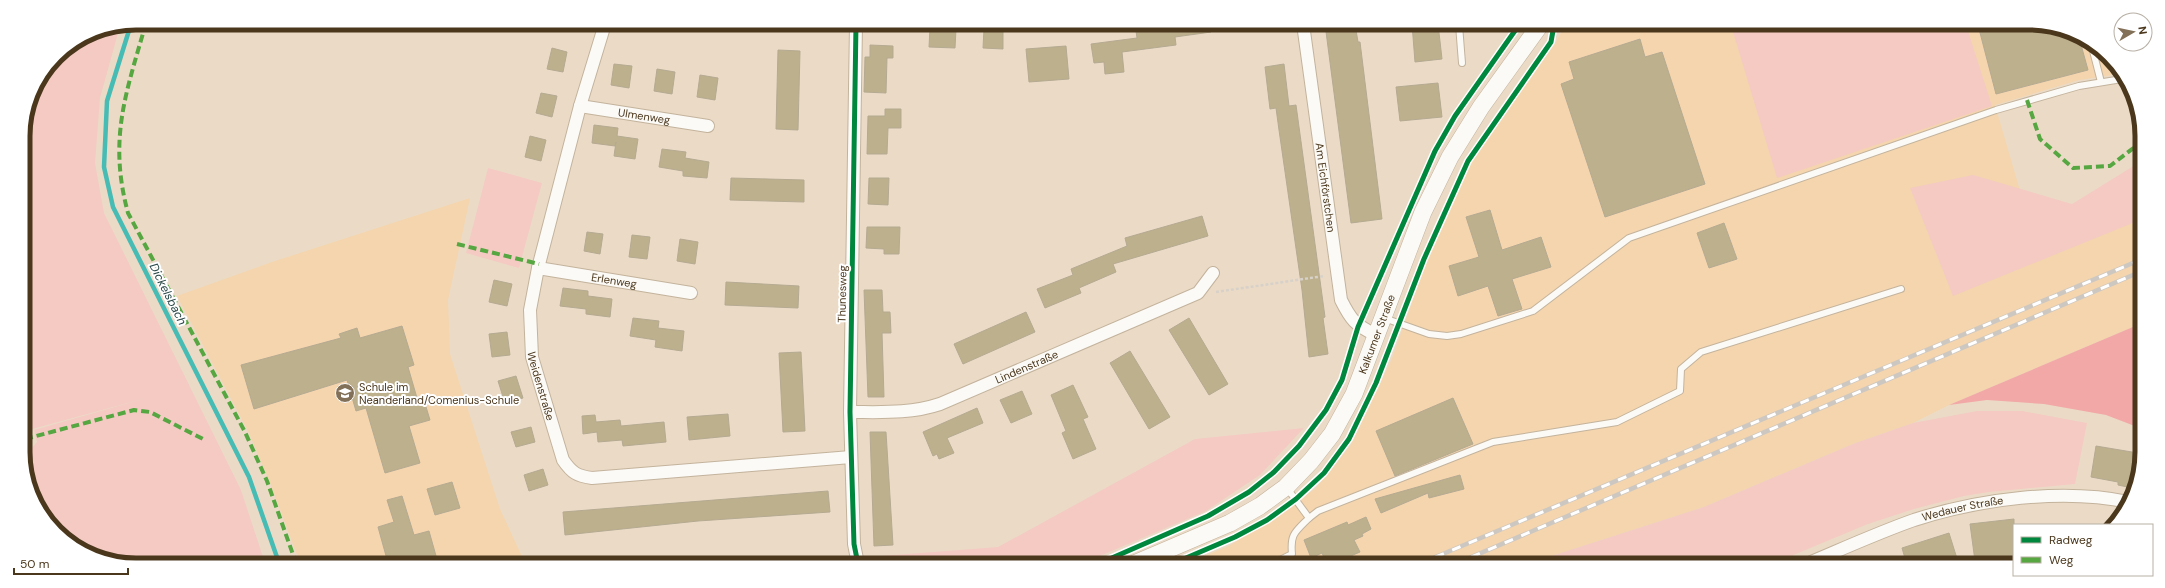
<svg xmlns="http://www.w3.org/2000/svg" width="2165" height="588" font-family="'DM Sans',sans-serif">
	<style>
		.built { fill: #f4d5ad }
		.green { fill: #f4cac3 }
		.forest { fill: #f2a8a7 }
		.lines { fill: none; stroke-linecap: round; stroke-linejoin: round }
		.stream { stroke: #46bcb5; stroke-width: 4.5 }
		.building { fill: #bdb08c; stroke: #b5aa92 }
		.lane-casing { stroke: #c3b39d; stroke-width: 8 }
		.street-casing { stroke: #c3b39d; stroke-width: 14 }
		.secondary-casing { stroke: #c3b39d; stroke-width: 18 }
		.path { stroke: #d7d1c9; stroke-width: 2.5; stroke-dasharray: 3 2; stroke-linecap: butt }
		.lane { stroke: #fcfaf6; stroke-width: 6 }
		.street { stroke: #fcfaf6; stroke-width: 12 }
		.secondary { stroke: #fcfaf6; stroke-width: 17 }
		.rail-casing { stroke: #cdc7c1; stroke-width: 4.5 }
		.rail { stroke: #fff; stroke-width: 3; stroke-dasharray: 9; stroke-linecap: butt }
		.quiet { stroke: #56a641; stroke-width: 4; stroke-dasharray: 8 4; stroke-linecap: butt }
		.cycleway-casing { stroke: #fff; stroke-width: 8 }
		.cycleway { stroke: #00873e; stroke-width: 5 }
		.labels { text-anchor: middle; stroke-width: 4; stroke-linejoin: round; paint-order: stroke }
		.street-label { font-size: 11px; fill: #4a371c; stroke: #fff }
		.poi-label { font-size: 11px; fill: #4a371c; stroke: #fff; text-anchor: start }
		.water-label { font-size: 12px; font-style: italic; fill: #2a4747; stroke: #fff }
		.rim { fill: none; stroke: #4a371c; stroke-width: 5 }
	</style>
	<rect width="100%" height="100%" fill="#ebdbc6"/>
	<!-- built -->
	<g class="built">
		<path d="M1565 25H2052L2109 56 2119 74 2079 80 1995 105 2030 225 2140 205V324L1949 405 1913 423 1853 444 1704 507 1527 564H1185L1229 546 1315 489 1350 446 1391 361 1441 222 1475 154 1556 42Z"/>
		<path d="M470 198 448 300 450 354 500 509 525 563H300L269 480 248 431 177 296 272 262Z"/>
	</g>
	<!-- green -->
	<g class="green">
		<path d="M1731 25H1966L1992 106 1777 178Z"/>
		<path d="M120 26 100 98 95 163 104 213 241 490 265 563H113L56 532 25 475V456L37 442 34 430 150 397 25 431 23 128 32 92 56 56 93 31Z"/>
		<path d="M2140 162V220L1953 296 1910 188 1973 175 2072 204Z"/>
		<path d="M488 168 542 183 519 268 466 253Z"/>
		<path d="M1977 411H2022L2087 423 2075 484 1989 492 1964 496 1914 509 1868 524 1772 564H1527L1704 507 1853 444 1913 423Z"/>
		<path d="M1304 428 1260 475 1206 511 1081 564H870L868 557 998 547 1195 439Z"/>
		<path d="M841 557 843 564 789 563Z"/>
	</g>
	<!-- forest -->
	<path class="forest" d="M2140 324V428L2106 415 2044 404 1987 400 1949 405Z"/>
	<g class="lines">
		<!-- stream -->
		<path class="stream" d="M131 24 107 101 104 167 113 207 249 477 279 563"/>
	</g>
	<!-- building -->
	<g class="building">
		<path d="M1135 24H1210L1211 32 1175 37 1176 45 1122 52 1124 72 1105 74 1104 62 1094 63 1091 44 1137 38Z"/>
		<path d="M1325 24H1355L1358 42H1360L1382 219 1351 223Z"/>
		<path d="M1412 24H1438L1442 59 1415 62Z"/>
		<path d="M1978 25H2052L2080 41 2088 70 1996 94Z"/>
		<path d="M930 28 956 29 955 48 929 47Z"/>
		<path d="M984 29H1003V49L983 48Z"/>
		<path d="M1640 39 1645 57 1662 52 1705 184 1605 217 1561 84 1574 79 1569 62Z"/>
		<path d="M870 45 893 46V58H887L886 93 864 92 865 57H870Z"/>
		<path d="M1066 46 1069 79 1029 82 1026 49Z"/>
		<path d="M552 48 567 52 563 72 547 69Z"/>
		<path d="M778 50 800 51 798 130 776 129Z"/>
		<path d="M614 64 632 66 629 88 611 85Z"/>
		<path d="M1284 64 1289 106 1296 105 1325 317 1323 318 1328 354 1309 357 1302 290 1279 130 1276 108 1270 109 1265 67Z"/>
		<path d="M657 69 675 72 672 94 654 91Z"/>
		<path d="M700 75 718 78 715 100 697 97Z"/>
		<path d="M1438 83 1442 117 1400 121 1396 87Z"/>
		<path d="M541 93 557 96 552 117 536 113Z"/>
		<path d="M885 109H901V128H888L887 154H867L868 116H885Z"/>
		<path d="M594 125 618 128 617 136 638 139 635 159 614 156 616 142 615 146 592 143Z"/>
		<path d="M530 136 546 140 541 161 525 157Z"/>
		<path d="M662 149 686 152 685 158 709 162 707 178 683 176V171L659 167Z"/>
		<path d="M731 178 804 180V202L730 200Z"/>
		<path d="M869 178H889L888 205 868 204Z"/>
		<path d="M1490 210 1502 250 1541 237 1551 267 1512 279 1522 309 1498 316 1488 286 1458 296 1449 266 1479 257 1466 217Z"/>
		<path d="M1202 216 1208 236 1113 264 1116 272 1079 288 1081 293 1045 308 1037 289 1073 275 1071 269 1127 246 1125 238Z"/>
		<path d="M1724 223 1737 259 1709 268 1697 233Z"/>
		<path d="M867 227H900L899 254H884V249L866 248Z"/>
		<path d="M587 232 603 234 600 254 584 251Z"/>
		<path d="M632 235 650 237 647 259 629 257Z"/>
		<path d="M680 239 698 242 695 264 677 261Z"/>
		<path d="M494 280 512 284 507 306 489 302Z"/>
		<path d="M726 282 799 286 798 308 725 305Z"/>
		<path d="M563 288 588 291V296L612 299 610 317 586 314V309L560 306Z"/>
		<path d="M864 290H882L883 312H890L891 333H882L884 397H868Z"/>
		<path d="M1026 312 1035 332 963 364 954 344Z"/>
		<path d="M633 318 659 321 658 328 684 331 682 351 655 347 656 340 630 336Z"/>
		<path d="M1189 318 1228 384 1209 395 1169 330Z"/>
		<path d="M402 326 414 365 408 367 417 398 423 397 430 420 409 426 420 463 385 473 366 408 356 411 347 380 254 409 241 365 341 338 339 334 357 328 360 338Z"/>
		<path d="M507 332 510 355 492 357 489 334Z"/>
		<path d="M1130 351 1170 417 1149 429 1110 363Z"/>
		<path d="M801 352 805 431 783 432 779 353Z"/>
		<path d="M516 376 523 398 505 403 498 381Z"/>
		<path d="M1073 385 1088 417 1083 419 1096 449 1073 459 1062 433 1066 431 1051 395Z"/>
		<path d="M1022 391 1032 414 1011 423 1000 400Z"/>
		<path d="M1453 398 1473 444 1395 476 1376 431Z"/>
		<path d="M977 408 983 423 947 438 954 453 939 459 937 454 933 456 923 432Z"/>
		<path d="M728 414 730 436 689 440 687 417Z"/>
		<path d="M595 415 596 422 620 420 621 426 664 422 666 442 623 446 622 440 598 442 597 432 583 434 582 416Z"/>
		<path d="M531 427 535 442 516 447 511 432Z"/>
		<path d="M870 432H886L893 545 874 546Z"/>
		<path d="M2096 446 2138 453 2132 488 2118 485V482L2091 477Z"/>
		<path d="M543 469 548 485 529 491 524 475Z"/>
		<path d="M1460 475 1464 489 1429 498 1428 493 1381 513 1375 499Z"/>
		<path d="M452 482 460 508 435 515 427 489Z"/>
		<path d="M828 491 830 512 698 521 565 535 563 512Z"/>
		<path d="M402 496 414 535 429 531 438 563H388L378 527 394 522 387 500Z"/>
		<path d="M1366 517 1371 529 1362 534 1363 536 1354 540 1360 552 1332 564H1327L1322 553 1311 558 1304 540 1347 522 1348 525Z"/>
		<path d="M2014 519V555L2008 556V558L1975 561 1970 524Z"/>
		<path d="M1949 533 1959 565H1907L1902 548Z"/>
	</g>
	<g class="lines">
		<defs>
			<g id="lane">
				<path d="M1459 25 1462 63"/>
				<path d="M2092 47 2101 82"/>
				<path d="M1384 318 1429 334 1447 336 1461 334 1533 311 1629 238 1996 110 2079 86 2122 79"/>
				<path d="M1287 488 1309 518 1318 511 1493 442 1617 422 1680 391 1681 369 1701 352 1901 289"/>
				<path d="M1272 564 1292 554C1290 534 1295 532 1309 518"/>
			</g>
			<g id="street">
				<path id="s1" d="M605 24 580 106 538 268 530 310 532 357 563 460C572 473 577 476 592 478L851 457"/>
				<path d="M856 24 850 412 854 544 858 564"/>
				<path id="s2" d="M1303 24 1341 300C1351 320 1355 325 1376 335"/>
				<path id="s3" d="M580 106 708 126"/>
				<path id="s4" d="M538 268 691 293"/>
				<path id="s5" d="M850 412C881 412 910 414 940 404L1198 293 1213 273"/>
				<path id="s6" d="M1804 565C1840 550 1877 533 1914 520 1979 499 2062 488 2129 502"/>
			</g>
			<g id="secondary">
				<path id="s7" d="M1134 564 1230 523 1260 506 1286 487 1311 461 1332 434 1354 394 1423 212 1450 157 1481 107 1540 25"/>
			</g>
		</defs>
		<!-- lane casing -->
		<use href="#lane" class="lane-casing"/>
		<!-- street casing -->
		<use href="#street" class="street-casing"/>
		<!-- secondary casing -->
		<use href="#secondary" class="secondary-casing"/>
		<!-- path -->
		<path class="path" d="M1216 292 1324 276"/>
		<!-- lane -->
		<use href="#lane" class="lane"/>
		<!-- street -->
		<use href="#street" class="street"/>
		<!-- secondary -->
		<use href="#secondary" class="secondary"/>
		<defs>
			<g id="rail">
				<path d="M1419 564 2140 260"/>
				<path d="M1455 564 2140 272"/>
			</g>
		</defs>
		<!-- rail casing -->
		<use href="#rail" class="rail-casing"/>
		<!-- rail -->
		<use href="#rail" class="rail"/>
		<!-- quiet -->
		<g class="quiet">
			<path d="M146 23C126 93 108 139 128 213L245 432 267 481 296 563"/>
			<path d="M2027 100 2040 139 2073 168 2110 166 2140 143"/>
			<path d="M457 244 539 264"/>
			<path d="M25 439 134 410 150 412 203 439"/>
		</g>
		<defs>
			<g id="cycleway">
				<path d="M856 24 850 412 854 544 858 564"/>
				<path d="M1098 564 1208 516 1249 492 1274 472 1299 446 1326 410 1342 380 1358 327 1435 151 1455 116 1519 25"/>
				<path d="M1172 564 1235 537 1267 520 1296 499 1324 473 1349 439 1376 383 1424 259 1468 161 1551 42 1554 25"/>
			</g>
		</defs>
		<!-- cycleway casing -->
		<use href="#cycleway" class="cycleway-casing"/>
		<!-- cycleway -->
		<use href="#cycleway" class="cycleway"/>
	</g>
	<!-- icons -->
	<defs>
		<symbol id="school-disc" viewBox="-11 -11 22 22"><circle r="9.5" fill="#827058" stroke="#fff"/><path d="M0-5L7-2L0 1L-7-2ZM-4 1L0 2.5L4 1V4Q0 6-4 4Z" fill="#fff"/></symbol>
	</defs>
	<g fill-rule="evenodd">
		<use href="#school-disc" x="334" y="382" width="22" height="22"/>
	</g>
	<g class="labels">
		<!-- street labels -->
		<g class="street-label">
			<text dy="4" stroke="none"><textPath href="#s3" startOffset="65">Ulmenweg</textPath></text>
			<text dy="4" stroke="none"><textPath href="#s2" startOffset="165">Am Eichförstchen</textPath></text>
			<text dy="4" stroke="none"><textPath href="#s4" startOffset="77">Erlenweg</textPath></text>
			<text transform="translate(842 294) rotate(-89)" y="4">Thunesweg</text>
			<text dy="4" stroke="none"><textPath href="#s7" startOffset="351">Kalkumer Straße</textPath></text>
			<text dy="4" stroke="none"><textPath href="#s5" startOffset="185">Lindenstraße</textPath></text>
			<text dy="4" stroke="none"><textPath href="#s1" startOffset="373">Weidenstraße</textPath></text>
			<text dy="4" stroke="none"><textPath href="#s6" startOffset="169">Wedauer Straße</textPath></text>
		</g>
		<!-- poi labels -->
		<g class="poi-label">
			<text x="359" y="391">Schule im<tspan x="359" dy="13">Neanderland/Comenius-Schule</tspan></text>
		</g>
		<!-- water labels -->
		<g class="water-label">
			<text transform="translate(168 294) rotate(63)" y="4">Dickelsbach</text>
		</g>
	</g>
	<!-- crop -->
	<path d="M0 0H2165V588H0ZM136 30H2029A106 106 0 0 1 2135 136V452A106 106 0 0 1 2029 558H136A106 106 0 0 1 30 452V136A106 106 0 0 1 136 30Z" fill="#fff" fill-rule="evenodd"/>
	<path class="rim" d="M136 30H2029A106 106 0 0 1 2135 136V452A106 106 0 0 1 2029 558H136A106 106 0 0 1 30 452V136A106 106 0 0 1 136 30Z"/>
	<!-- legend -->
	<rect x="2013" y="524" width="140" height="52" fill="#ffffff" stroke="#b7afa4"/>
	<rect x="2021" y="537" width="20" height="6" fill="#00873e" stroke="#b7afa4"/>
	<text x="2049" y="544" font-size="12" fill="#4a371c">Radweg</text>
	<rect x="2021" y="557" width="20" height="6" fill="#56a641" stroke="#b7afa4"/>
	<text x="2049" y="564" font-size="12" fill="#4a371c">Weg</text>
	<!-- north arrow -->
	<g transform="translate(2133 32) rotate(81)"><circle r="19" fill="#ffffff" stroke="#b7afa4"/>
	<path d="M0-3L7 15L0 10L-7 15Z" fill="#827058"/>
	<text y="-6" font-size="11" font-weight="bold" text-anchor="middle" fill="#4a371c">N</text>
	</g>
	<!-- scale -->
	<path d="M14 568v6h114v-6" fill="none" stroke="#4a371c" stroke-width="2"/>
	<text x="20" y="568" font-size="12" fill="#4a371c" stroke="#ffffff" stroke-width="3" paint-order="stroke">50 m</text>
</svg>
